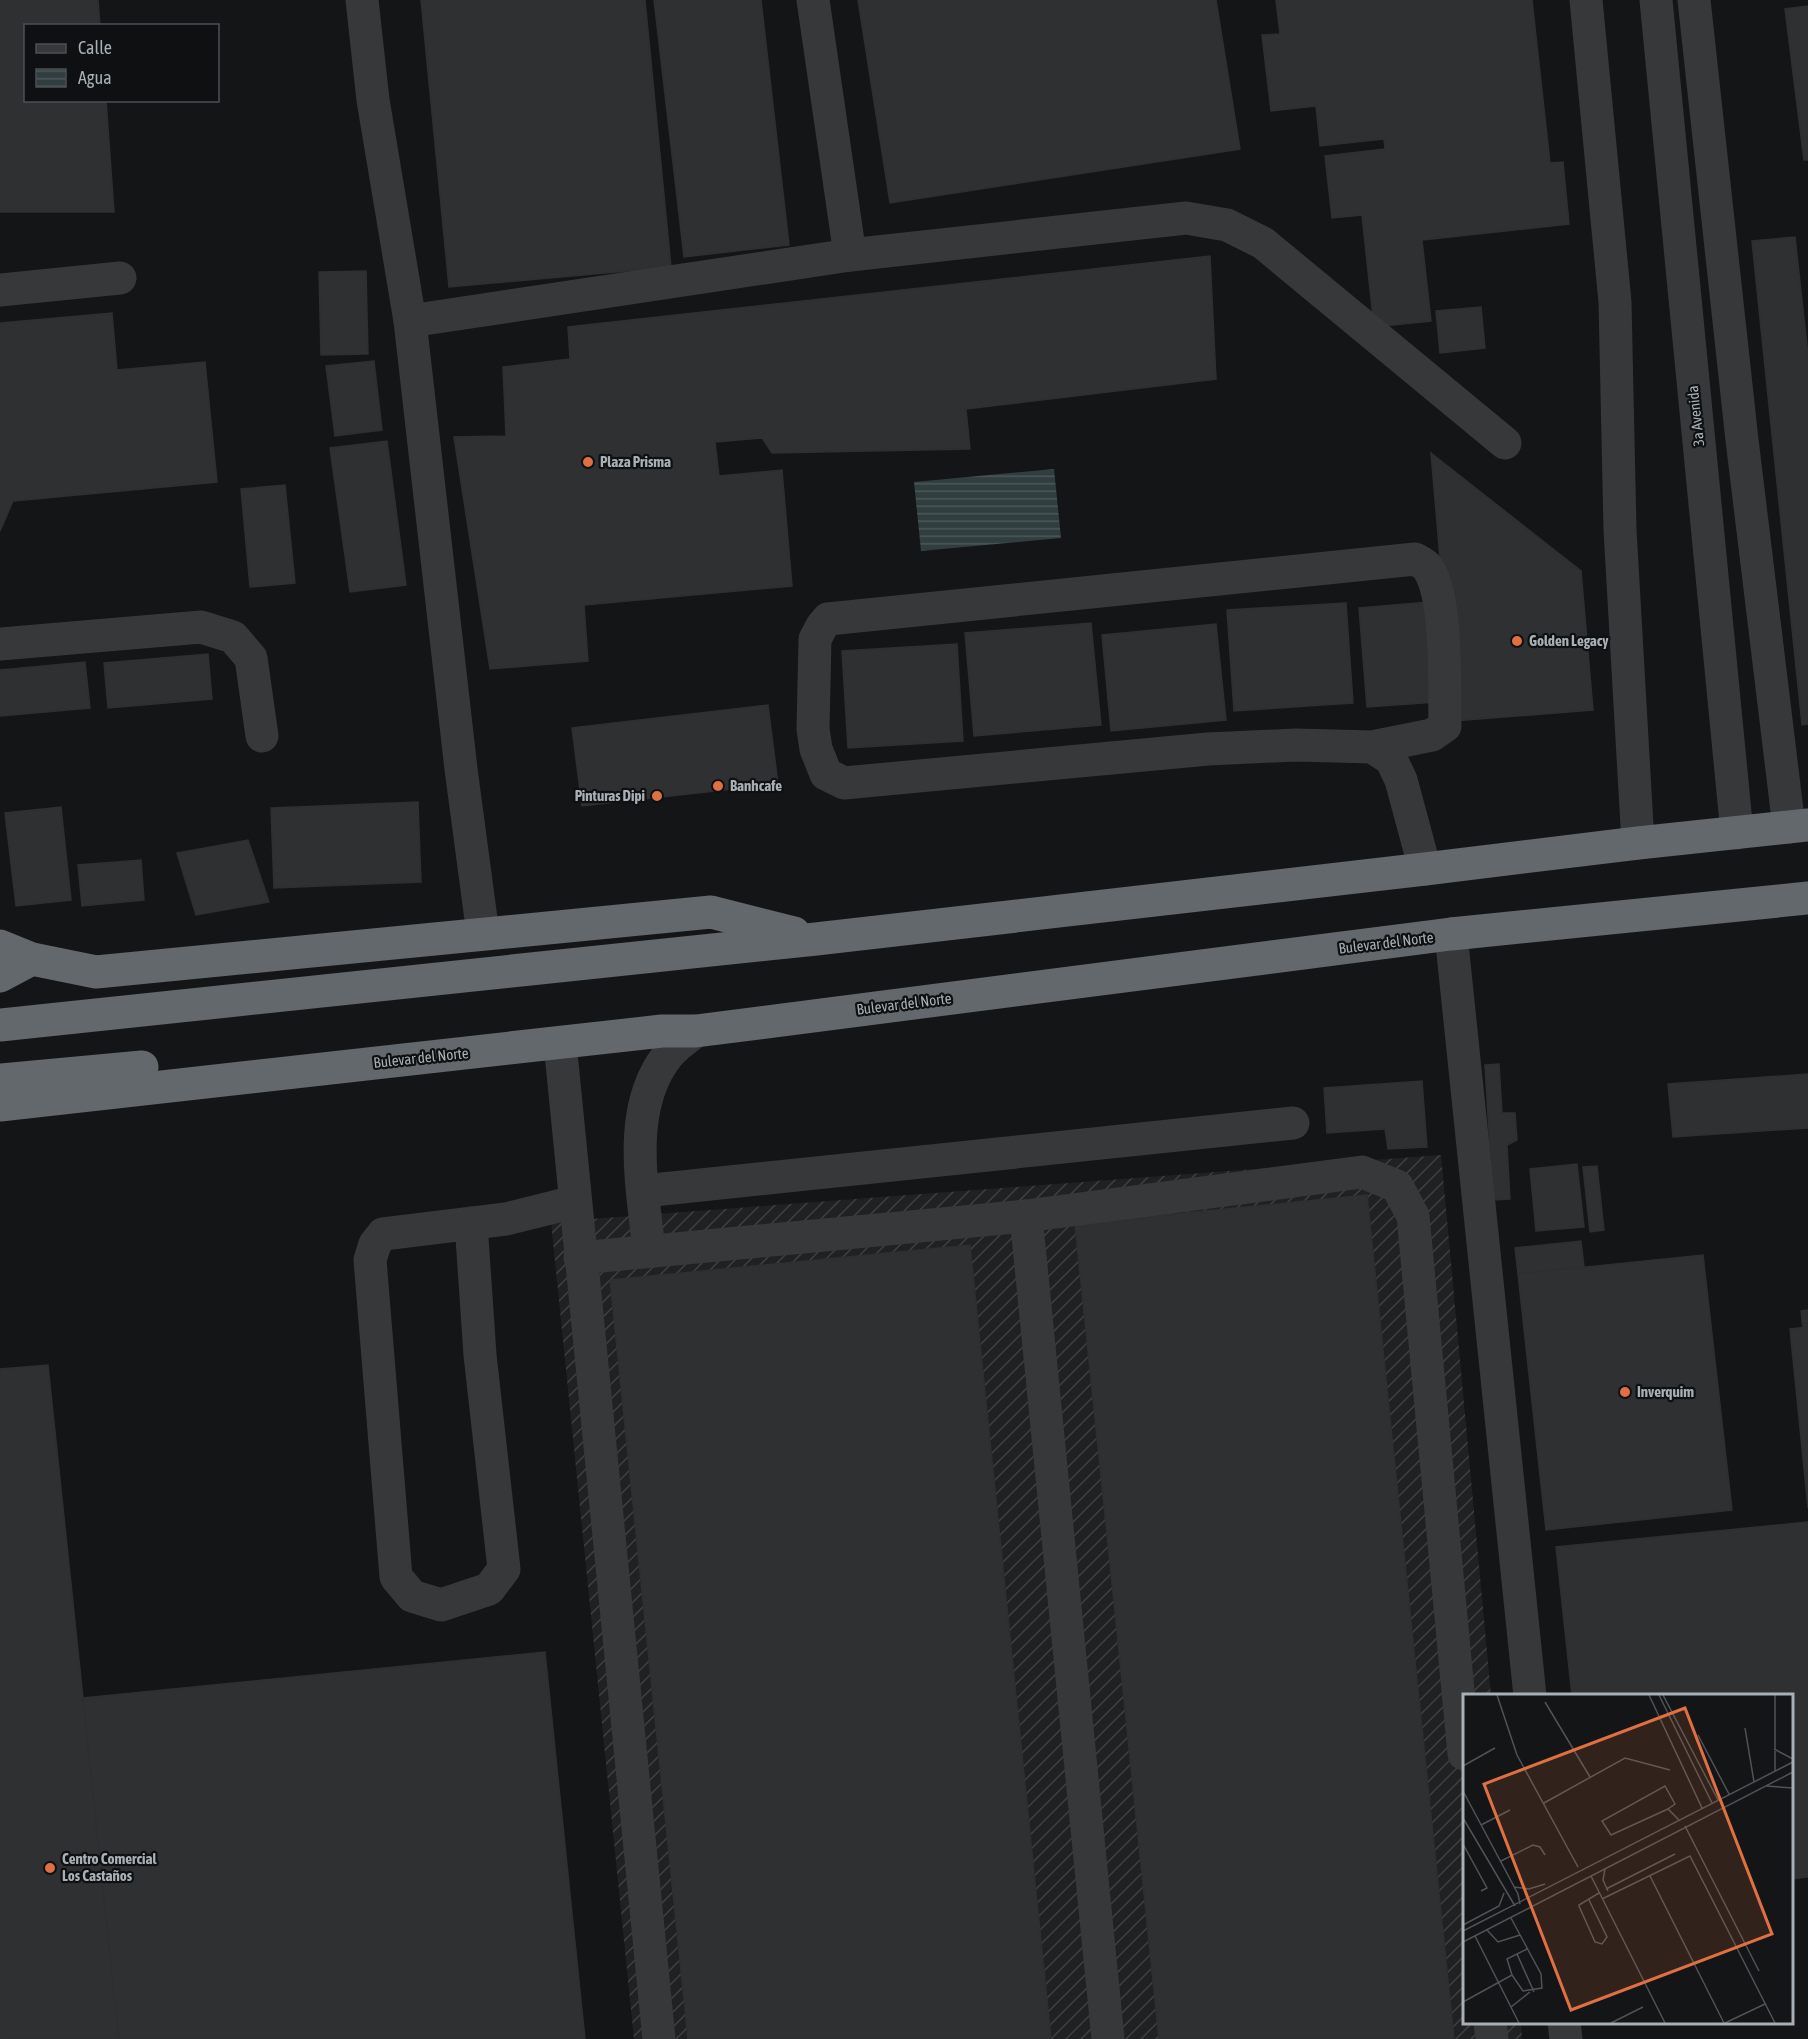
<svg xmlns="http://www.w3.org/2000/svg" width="1808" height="2039" font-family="'Asap Condensed',sans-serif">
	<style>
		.industrial { fill: url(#industrial-furrows) }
		.water { fill: url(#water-rules) }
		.building { fill: #2f3032; stroke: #2e2f31; stroke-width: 1.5 }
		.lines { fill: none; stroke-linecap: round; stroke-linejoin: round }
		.minor { stroke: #36383a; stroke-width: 33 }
		.highway { stroke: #62686b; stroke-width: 33 }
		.poi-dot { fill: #e07042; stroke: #0f1011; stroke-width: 2 }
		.labels { text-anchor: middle; stroke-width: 4.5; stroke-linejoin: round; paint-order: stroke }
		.street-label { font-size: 15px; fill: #a7b0b5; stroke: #0f1011 }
		.poi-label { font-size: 15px; font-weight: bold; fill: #a7b0b5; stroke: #0f1011; text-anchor: start }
		.inset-road { fill: none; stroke: #4f5356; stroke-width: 1.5 }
		.view { fill: #e07042; fill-opacity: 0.15; stroke: #e07042; stroke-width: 3 }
		.inset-edge { fill: none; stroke: #a7b0b5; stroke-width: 3 }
	</style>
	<defs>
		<pattern id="industrial-furrows" width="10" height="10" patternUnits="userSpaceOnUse" patternTransform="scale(1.5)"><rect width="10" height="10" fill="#202123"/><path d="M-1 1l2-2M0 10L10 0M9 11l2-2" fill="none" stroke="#3e3f41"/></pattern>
		<pattern id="water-rules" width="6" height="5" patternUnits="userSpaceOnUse" patternTransform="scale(1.5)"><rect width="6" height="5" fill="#313e3f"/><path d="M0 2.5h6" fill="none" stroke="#4c5758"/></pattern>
	</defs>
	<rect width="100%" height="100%" fill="#141516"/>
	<!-- industrial -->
	<path class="industrial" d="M1441 1155 1491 1695 1464 1696V2022L1521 2023 1522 2039H634L551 1222Z"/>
	<!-- water -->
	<path class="water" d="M1054 469 1061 538 921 551 914 482Z"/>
	<!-- building -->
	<g class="building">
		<path d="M0 0H98L100 26H26V100H106L114 212H0Z"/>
		<path d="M421 0H645L671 267 449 287Z"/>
		<path d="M654 0H761L789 245 684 257Z"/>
		<path d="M858 0H1216L1240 149 890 203Z"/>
		<path d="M1276 0H1532L1550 163 1563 162 1569 224 1422 240 1431 321 1374 327 1362 215 1332 218 1325 156 1385 149 1384 139 1320 146 1316 106 1271 111 1262 35 1280 34Z"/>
		<path d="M1808 6V160H1804L1785 9Z"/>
		<path d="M1795 237 1808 355V724L1802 725 1752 241Z"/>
		<path d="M1210 256 1216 379 966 409 970 449 772 453 762 438 715 442 719 476 782 470 792 586 584 605 588 661 490 669 454 437 506 436 503 367 570 359 568 327Z"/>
		<path d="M366 271 368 354 321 355 319 272Z"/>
		<path d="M1481 307 1485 348 1440 353 1436 311Z"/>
		<path d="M112 313 117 370 205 362 217 482 13 501 0 531V323Z"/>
		<path d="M374 361 382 430 335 436 326 366Z"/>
		<path d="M387 441 406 585 350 592 330 448Z"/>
		<path d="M1431 453 1581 571 1593 710 1454 721Z"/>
		<path d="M285 485 295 583 250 587 241 489Z"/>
		<path d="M1429 602 1437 702 1367 707 1359 608Z"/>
		<path d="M1346 603 1353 703 1234 711 1227 610Z"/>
		<path d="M1091 623 1101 725 974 736 965 633Z"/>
		<path d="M1216 624 1226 720 1111 731 1102 635Z"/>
		<path d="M957 644 963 741 848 748 842 651Z"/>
		<path d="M208 654 212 699 108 708 104 663Z"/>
		<path d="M85 662 90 708 0 716V670Z"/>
		<path d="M768 705 778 784 582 806 572 728Z"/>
		<path d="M418 802 421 882 274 888 271 808Z"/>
		<path d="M61 807 71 900 16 906 5 813Z"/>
		<path d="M248 840 269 902 196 915 177 853Z"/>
		<path d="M141 860 144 900 82 906 78 865Z"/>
		<path d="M1499 1064 1502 1113H1515L1517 1140 1507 1145 1510 1199 1493 1200 1485 1065Z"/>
		<path d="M1808 1074V1128L1673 1137 1668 1084Z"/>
		<path d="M1422 1081 1427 1147 1388 1149 1385 1129 1327 1133 1324 1088Z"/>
		<path d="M1577 1164 1584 1227 1536 1231 1530 1169Z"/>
		<path d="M1597 1166 1604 1230 1590 1232 1583 1167Z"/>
		<path d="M1367 1195 1454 2039H1159L1075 1224Z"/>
		<path d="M1581 1241 1584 1267 1518 1274 1515 1248Z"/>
		<path d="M970 1245 1051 2039H688L610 1280Z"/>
		<path d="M1703 1255 1732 1510 1546 1530 1518 1274Z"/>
		<path d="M1808 1310V1327L1803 1328 1801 1311Z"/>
		<path d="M1808 1327V1508L1790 1329Z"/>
		<path d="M48 1365 83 1698 119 2039H0V1369Z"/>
		<path d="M1808 1522V1877L1792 1879V1696H1572L1556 1547Z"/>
		<path d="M545 1652 585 2039H119L83 1698Z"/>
	</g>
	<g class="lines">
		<!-- minor -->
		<g class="minor">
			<path d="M362 0 373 100 410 321 461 769 483 934"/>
			<path d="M813 0 850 255"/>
			<path d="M1586 0 1615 302 1620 530 1638 843"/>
			<path d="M1656 0 1737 833"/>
			<path d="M1694 0 1742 440 1789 827"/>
			<path d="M0 290 120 278"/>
			<path d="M410 321 850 255 1186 218 1227 225 1263 243 1505 443"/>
			<path d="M0 644 201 627 233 637 251 658 262 736"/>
			<path d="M1372 747 1432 735 1445 726C1444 687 1448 601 1429 570 1427 565 1420 562 1415 559L828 619 822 626 815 639 813 729 816 749 826 774 844 783 1208 749 1296 745 1372 747 1391 759 1401 780 1425 869"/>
			<path d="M1451 934 1530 1696"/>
			<path d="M560 1043 659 2039"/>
			<path d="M644 1191 1293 1123"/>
			<path d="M1026 1216 1108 2039"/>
			<path d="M471 1223 480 1355 504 1569 489 1589 441 1605 412 1596 396 1577 370 1260 375 1244 383 1234 506 1219 574 1202"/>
			<path d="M649 1251C643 1189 625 1109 668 1055 675 1046 687 1038 696 1031"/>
			<path d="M580 1258 1026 1216 1362 1172 1397 1186 1413 1216 1464 1754"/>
			<path d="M1490 2022 1492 2039"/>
			<path d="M1564 2022 1566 2039"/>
		</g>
		<!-- highway -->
		<g class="highway">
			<path d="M0 946 32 959 96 972 711 912 794 933"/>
			<path d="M0 976 32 959"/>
			<path d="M0 1025 816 939 1425 869 1638 843 1808 825"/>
			<path d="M0 1080 142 1067"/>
			<path d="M0 1105 662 1031H696L1451 934 1808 898"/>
		</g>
	</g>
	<!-- markers -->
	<g class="poi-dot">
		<circle cx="588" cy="462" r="6"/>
		<circle cx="1517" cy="641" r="6"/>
		<circle cx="718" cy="786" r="6"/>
		<circle cx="657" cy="796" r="6"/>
		<circle cx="1625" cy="1392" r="6"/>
		<circle cx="50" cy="1868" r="6"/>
	</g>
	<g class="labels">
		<!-- street labels -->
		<g class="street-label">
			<text transform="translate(1696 416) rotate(-96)" y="5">3a Avenida</text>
			<text transform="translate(1386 943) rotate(-7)" y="5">Bulevar del Norte</text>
			<text transform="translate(904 1004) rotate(-7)" y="5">Bulevar del Norte</text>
			<text transform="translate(421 1058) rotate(-6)" y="5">Bulevar del Norte</text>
		</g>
		<!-- poi labels -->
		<g class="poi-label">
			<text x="600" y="467">Plaza Prisma</text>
			<text x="1529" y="646">Golden Legacy</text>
			<text x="730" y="791">Banhcafe</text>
			<text x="645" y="801" text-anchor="end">Pinturas Dipi</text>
			<text x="1637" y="1397">Inverquim</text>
			<text x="62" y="1864">Centro Comercial<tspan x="62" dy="17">Los Castaños</tspan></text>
		</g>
	</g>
	<!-- overview -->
	<g transform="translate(1463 1694)">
		<rect width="330" height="330" fill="#141516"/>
		<path class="inset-road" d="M34 1 54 61 115 173M186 1 239 114M196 1 249 109M200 1 255 106M82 8 127 83M282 34 291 88M235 41 266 100M311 55 330 65M0 72 32 54M312 77V1M303 92 330 94M0 97 55 200 57 210M81 109 162 64 207 76M205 115 212 110 202 92 139 127 148 141 205 115 216 126M0 124 52 212M18 131 47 116M222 132 296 277M0 150 24 194 18 197M38 167 70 151 77 153 82 161M142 175 140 186 145 197M128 182 202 329M187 182 261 329M51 193 66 195 82 190M143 195 212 160M139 205 227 162 312 329M126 206 144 243 139 250 132 248 116 212V211L136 199M0 231 36 212 41 199M24 236 35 248 57 241M0 237 330 68M12 242 56 329M0 248 330 78M54 260 71 298M49 281 44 265 64 255M0 308 49 281 60 297 79 294 78 280 48 224M48 313 67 298M148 329 180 313M262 329 302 310"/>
		<path class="view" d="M222 14 309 240 108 316 21 90Z"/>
		<rect width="330" height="330" class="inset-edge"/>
	</g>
	<!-- legend -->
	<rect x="24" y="24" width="195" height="78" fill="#0f1011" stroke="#4c5053" stroke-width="1.5"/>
	<rect x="36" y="44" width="30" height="9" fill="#36383a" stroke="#4c5053" stroke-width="1.5"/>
	<text x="78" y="54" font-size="18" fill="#a7b0b5">Calle</text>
	<rect x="36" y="69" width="30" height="18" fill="url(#water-rules)" stroke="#4c5053" stroke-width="1.5"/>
	<text x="78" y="84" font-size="18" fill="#a7b0b5">Agua</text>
</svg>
